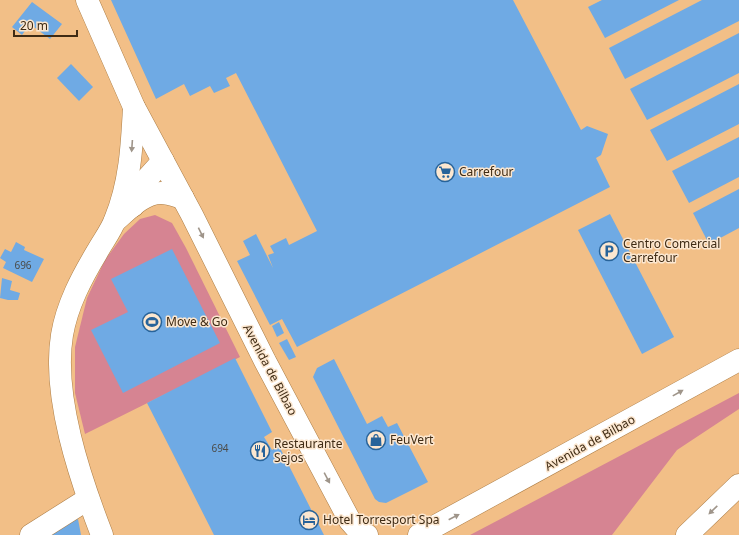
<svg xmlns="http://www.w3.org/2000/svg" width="739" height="535" font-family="'Noto Sans',sans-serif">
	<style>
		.green { fill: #d68492 }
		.building { fill: #6faae4 }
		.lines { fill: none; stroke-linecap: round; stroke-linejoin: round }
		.minor-casing { stroke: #ac7d45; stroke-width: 23 }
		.highway-casing { stroke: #ac7d45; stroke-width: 23 }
		.minor { stroke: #fff; stroke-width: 22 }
		.highway { stroke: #fff; stroke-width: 22 }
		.oneway { fill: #9f958a }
		.labels { text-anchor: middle; stroke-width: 3; stroke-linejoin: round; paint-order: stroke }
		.number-label { font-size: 10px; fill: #4b4b48 }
		.poi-label { font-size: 12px; fill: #3f2b14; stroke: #fce7d0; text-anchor: start }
		.street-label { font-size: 12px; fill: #3f2b14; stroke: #fce7d0 }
	</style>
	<rect width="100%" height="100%" fill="#f2bf87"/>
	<!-- green -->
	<g class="green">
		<path d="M155 215 172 223 186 248 240 357 85 434 75 393V347L87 298 105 260 124 234 140 219Z"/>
		<path d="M739 393V409L677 450 612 535H470Z"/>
	</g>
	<!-- building -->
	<g class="building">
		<path d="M111 0H513L581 130 587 126 608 134 601 155 596 158 610 187 297 347 282 319 270 325 237 261 250 255 243 241 256 234 273 268 268 255 274 253 270 246 286 238 289 245 317 231 236 73 226 78 230 86 214 93 210 86 190 96 184 84 156 99Z"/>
		<path d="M602 0H679L605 38 588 7Z"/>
		<path d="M702 0H739V21L625 79 609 48Z"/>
		<path d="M32 2 62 24 50 39 30 24 22 35 12 27Z"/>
		<path d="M739 33V73L647 120 630 89Z"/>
		<path d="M71 64 93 87 79 101 57 78Z"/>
		<path d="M739 84V124L667 161 650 130Z"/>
		<path d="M739 137V177L689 203 672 171Z"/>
		<path d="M739 189V228L709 244 693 213Z"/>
		<path d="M610 214 674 337 642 354 578 230Z"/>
		<path d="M16 242 25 247 24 250 44 259 32 282 3 268 6 262 0 258 5 249 11 252Z"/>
		<path d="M172 249 220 343 123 393 91 330 128 312 111 279Z"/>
		<path d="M2 278 12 281 10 290 20 293 18 300H8L0 298Z"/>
		<path d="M279 322 284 333 277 337 272 326Z"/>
		<path d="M287 339 296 357 289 360 279 343Z"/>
		<path d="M235 358 272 432 264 437 272 450 279 446 324 535H214L171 450 147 403Z"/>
		<path d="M334 359 367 424 382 416 388 427 397 423 428 482 386 503 379 502 375 499 313 377 317 368Z"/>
		<path d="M78 519 81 535H43L56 527Z"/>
	</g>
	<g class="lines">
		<defs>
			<g id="minor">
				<path d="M87 0 134 107 192 215 265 361 350 521 358 530 367 535"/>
				<path d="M133 206 144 182 163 161"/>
				<path d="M115 221C128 210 143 193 161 193 168 193 176 196 183 198"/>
				<path d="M31 535 88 499"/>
				<path d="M102 535C80 478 52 396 62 335 67 305 82 277 97 252 103 241 111 231 115 220 130 184 132 146 134 107"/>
				<path d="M419 535 739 360"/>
			</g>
			<path id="highway" d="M687 535 739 485"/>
		</defs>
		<!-- minor casing -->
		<use href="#minor" class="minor-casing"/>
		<!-- highway casing -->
		<use href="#highway" class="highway-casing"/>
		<!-- minor -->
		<use href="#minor" class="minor"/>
		<!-- highway -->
		<use href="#highway" class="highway"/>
	</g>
	<!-- one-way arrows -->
	<defs><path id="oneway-solid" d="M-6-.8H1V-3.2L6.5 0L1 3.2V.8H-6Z"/></defs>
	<g class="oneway">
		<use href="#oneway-solid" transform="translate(132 146) rotate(94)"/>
		<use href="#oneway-solid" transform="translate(201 233) rotate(64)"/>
		<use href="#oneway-solid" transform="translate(678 393) rotate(-29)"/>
		<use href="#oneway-solid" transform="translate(327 478) rotate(62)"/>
		<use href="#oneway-solid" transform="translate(713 510) rotate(136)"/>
		<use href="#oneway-solid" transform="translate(454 517) rotate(-27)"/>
	</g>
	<!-- icons -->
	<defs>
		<symbol id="supermarket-ring" viewBox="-11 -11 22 22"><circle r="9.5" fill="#fce7d0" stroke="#27639a" stroke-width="1.5"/><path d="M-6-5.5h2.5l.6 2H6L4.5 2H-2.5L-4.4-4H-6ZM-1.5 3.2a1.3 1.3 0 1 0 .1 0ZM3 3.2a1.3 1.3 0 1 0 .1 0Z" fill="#27639a"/></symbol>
		<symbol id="parking-ring" viewBox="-11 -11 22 22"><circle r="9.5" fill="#fce7d0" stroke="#27639a" stroke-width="1.5"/><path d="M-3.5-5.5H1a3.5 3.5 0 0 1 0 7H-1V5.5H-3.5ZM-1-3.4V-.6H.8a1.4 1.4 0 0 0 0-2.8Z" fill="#27639a"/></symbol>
		<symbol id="stadium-ring" viewBox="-11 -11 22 22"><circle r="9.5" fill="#fce7d0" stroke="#27639a" stroke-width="1.5"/><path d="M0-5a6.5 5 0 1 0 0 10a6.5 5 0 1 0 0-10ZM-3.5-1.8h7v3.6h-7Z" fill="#27639a"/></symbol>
		<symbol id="shop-ring" viewBox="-11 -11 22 22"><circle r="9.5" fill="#fce7d0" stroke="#27639a" stroke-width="1.5"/><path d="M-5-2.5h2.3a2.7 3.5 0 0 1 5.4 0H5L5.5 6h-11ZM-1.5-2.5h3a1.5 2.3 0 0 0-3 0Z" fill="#27639a"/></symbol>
		<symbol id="restaurant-ring" viewBox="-11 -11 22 22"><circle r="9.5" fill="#fce7d0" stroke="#27639a" stroke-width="1.5"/><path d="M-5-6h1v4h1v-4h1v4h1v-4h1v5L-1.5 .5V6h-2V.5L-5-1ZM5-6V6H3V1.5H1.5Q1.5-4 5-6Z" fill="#27639a"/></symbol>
		<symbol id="hotel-ring" viewBox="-11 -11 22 22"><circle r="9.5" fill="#fce7d0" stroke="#27639a" stroke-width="1.5"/><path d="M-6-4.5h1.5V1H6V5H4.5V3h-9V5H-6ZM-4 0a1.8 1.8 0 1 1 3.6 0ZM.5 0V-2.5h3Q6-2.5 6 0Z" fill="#27639a"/></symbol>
	</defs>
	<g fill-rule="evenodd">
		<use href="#supermarket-ring" x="434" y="161" width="22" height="22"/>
		<use href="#parking-ring" x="598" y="240" width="22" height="22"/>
		<use href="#stadium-ring" x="141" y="311" width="22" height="22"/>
		<use href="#shop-ring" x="365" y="429" width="22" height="22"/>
		<use href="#restaurant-ring" x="249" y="440" width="22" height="22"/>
		<use href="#hotel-ring" x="298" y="509" width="22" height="22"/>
	</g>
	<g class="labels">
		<!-- number labels -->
		<g class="number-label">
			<text x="23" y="269">696</text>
			<text x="220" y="452">694</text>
		</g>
		<!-- poi labels -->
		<g class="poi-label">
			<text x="459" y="176">Carrefour</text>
			<text x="623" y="248">Centro Comercial<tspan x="623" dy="14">Carrefour</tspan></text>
			<text x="166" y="326">Move &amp; Go</text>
			<text x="390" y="444">FeuVert</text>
			<text x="274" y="448">Restaurante<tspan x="274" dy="14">Sejos</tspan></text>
			<text x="323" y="524">Hotel Torresport Spa</text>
		</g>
		<!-- street labels -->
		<g class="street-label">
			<text transform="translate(270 370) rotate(62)" y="4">Avenida de Bilbao</text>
			<text transform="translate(590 443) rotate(-29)" y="4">Avenida de Bilbao</text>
		</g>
	</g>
	<!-- scale -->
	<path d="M14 30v6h63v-6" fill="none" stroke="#3f2b14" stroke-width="2"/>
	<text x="20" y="30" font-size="12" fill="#3f2b14" stroke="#fce7d0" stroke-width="3" paint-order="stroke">20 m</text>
</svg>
